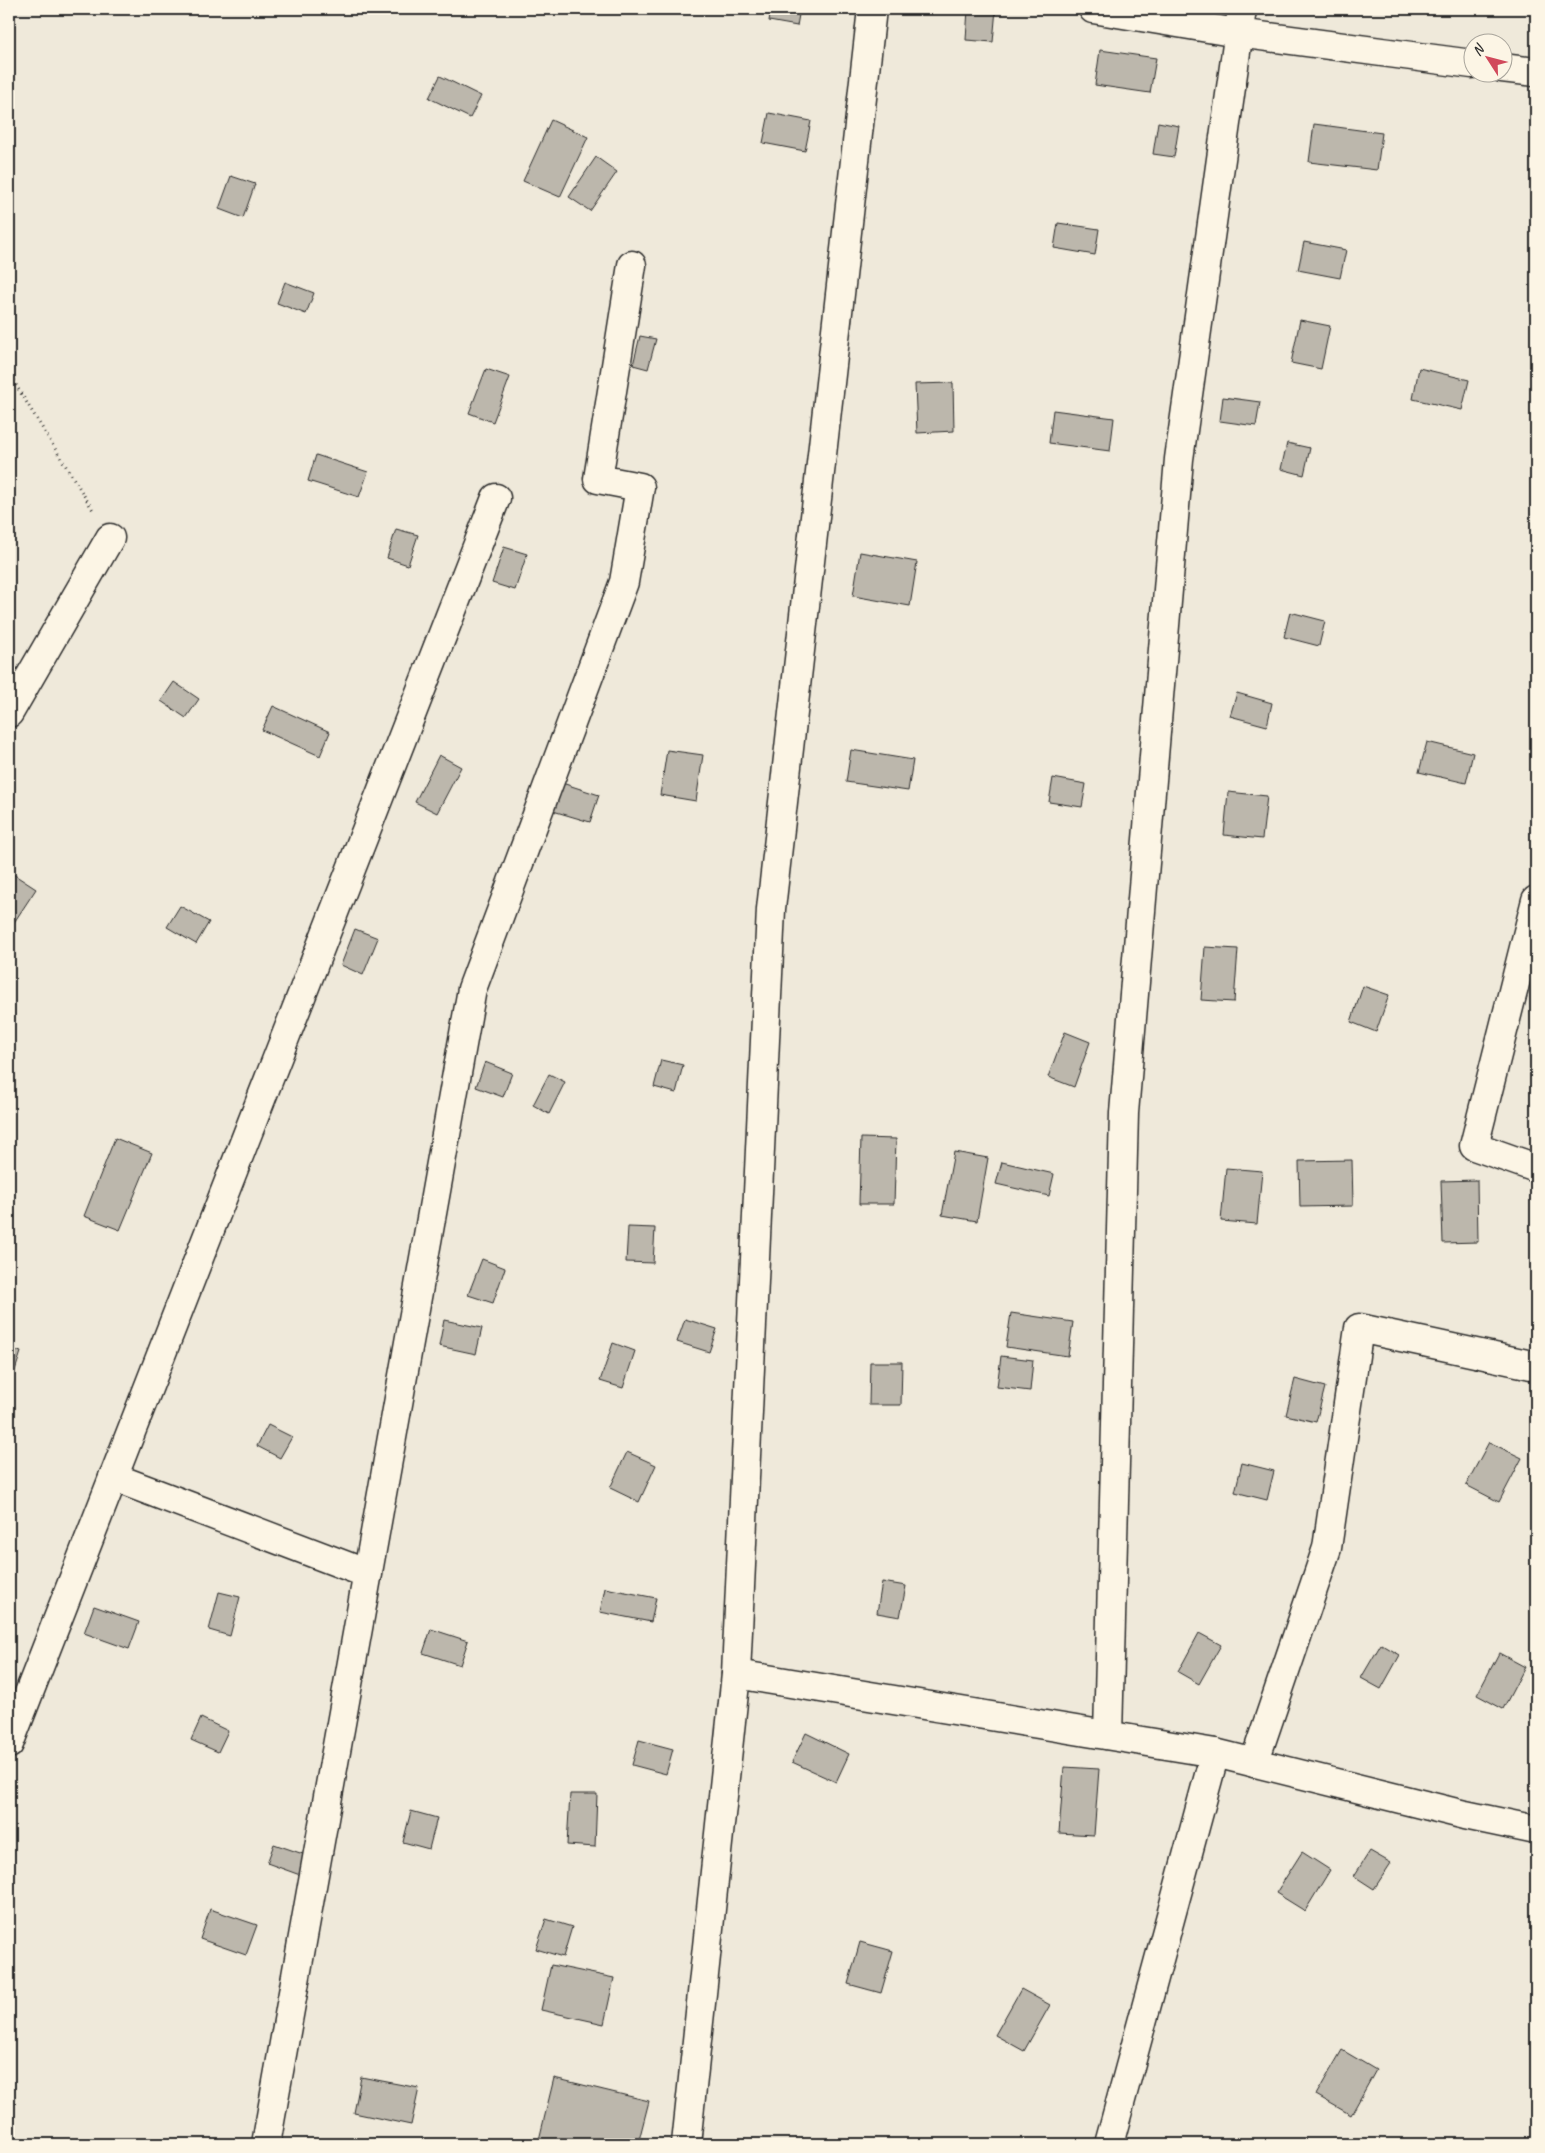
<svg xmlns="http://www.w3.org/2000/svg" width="1545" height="2153" font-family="Caveat,sans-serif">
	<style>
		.building { fill: #bcb7ac; stroke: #2b2b2b }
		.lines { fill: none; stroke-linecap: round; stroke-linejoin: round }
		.minor-casing { stroke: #2b2b2b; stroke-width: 31 }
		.path { stroke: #2b2b2b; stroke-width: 3; stroke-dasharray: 1 4; stroke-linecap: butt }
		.minor { stroke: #fcf5e5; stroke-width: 28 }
	</style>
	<rect width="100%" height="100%" fill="#efe9da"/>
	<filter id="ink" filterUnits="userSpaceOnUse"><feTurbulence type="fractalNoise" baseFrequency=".02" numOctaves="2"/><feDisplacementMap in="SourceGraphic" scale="10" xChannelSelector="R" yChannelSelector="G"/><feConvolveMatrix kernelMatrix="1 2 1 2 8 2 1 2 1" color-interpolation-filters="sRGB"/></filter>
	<g filter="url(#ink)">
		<!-- building -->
		<g class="building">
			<path d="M771 9H800L797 26 769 21Z"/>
			<path d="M968 9H996L993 42 966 40Z"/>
			<path d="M1100 50 1156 58 1150 93 1095 85Z"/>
			<path d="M440 76 481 96 470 118 429 98Z"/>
			<path d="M769 113 811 121 805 151 763 143Z"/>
			<path d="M551 120 588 137 560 197 523 181Z"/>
			<path d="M1158 122 1179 126 1174 157 1153 154Z"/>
			<path d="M1314 124 1382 133 1377 170 1309 162Z"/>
			<path d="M596 157 617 172 590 211 569 197Z"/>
			<path d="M231 176 255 184 243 218 219 209Z"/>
			<path d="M1058 223 1099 229 1095 255 1054 248Z"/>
			<path d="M1304 242 1346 250 1340 278 1298 270Z"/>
			<path d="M285 282 314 293 306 314 277 303Z"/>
			<path d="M1300 320 1330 326 1321 369 1291 363Z"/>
			<path d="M640 336 656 339 648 369 633 365Z"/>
			<path d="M1419 368 1469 380 1462 410 1413 399Z"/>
			<path d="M486 369 510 377 493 422 469 413Z"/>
			<path d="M953 383 954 431 917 433 915 384Z"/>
			<path d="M1223 397 1260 402 1256 426 1220 421Z"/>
			<path d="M1053 410 1114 418 1110 451 1049 443Z"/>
			<path d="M1287 443 1310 448 1304 475 1281 469Z"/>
			<path d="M316 455 368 472 359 497 308 481Z"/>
			<path d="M396 529 418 535 408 565 387 558Z"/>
			<path d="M504 547 527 554 515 590 492 583Z"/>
			<path d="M860 552 917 562 910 606 853 596Z"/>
			<path d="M1290 612 1325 621 1319 646 1284 637Z"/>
			<path d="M174 682 199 699 186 718 161 701Z"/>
			<path d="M1237 693 1272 703 1267 726 1230 716Z"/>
			<path d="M273 706 330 732 320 756 262 730Z"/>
			<path d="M1427 742 1473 753 1466 783 1419 772Z"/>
			<path d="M667 750 703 755 696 801 660 795Z"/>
			<path d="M851 750 913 760 908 791 846 782Z"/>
			<path d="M439 755 461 767 437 813 415 802Z"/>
			<path d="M1053 778 1086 784 1082 807 1049 802Z"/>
			<path d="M562 783 599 795 590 822 553 811Z"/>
			<path d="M1228 792 1267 796 1262 839 1224 835Z"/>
			<path d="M10 872 36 889 11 927 9 926V875Z"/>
			<path d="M180 906 209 922 196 944 167 927Z"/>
			<path d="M355 929 378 938 363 975 341 965Z"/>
			<path d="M1205 947 1238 949 1234 1002 1201 1000Z"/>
			<path d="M1363 986 1389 995 1376 1032 1351 1022Z"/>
			<path d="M1065 1032 1090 1042 1074 1087 1048 1077Z"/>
			<path d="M661 1060 683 1065 676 1093 654 1087Z"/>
			<path d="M485 1062 512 1073 503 1097 476 1087Z"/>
			<path d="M549 1074 565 1082 549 1114 533 1105Z"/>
			<path d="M115 1138 152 1153 120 1230 84 1216Z"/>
			<path d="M861 1138 896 1139 894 1204H859Z"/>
			<path d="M954 1152 988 1158 977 1221 942 1215Z"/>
			<path d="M1352 1160 1353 1206 1300 1207 1299 1161Z"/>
			<path d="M1002 1162 1054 1174 1049 1196 996 1184Z"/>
			<path d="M1226 1168 1262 1171 1257 1224 1221 1221Z"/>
			<path d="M1477 1180 1478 1242 1443 1243 1441 1181Z"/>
			<path d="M628 1227 655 1228 653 1263 626 1262Z"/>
			<path d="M482 1259 505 1268 493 1303 468 1295Z"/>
			<path d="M1011 1313 1073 1322 1068 1356 1006 1347Z"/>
			<path d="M685 1319 717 1329 709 1352 677 1342Z"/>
			<path d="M444 1320 482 1328 476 1354 439 1346Z"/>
			<path d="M613 1343 635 1351 623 1388 600 1381Z"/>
			<path d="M9 1348 21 1352 10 1386H9Z"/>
			<path d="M1001 1356 1033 1360 1030 1391 997 1387Z"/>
			<path d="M870 1362H902L901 1405H869Z"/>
			<path d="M1295 1379 1325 1387 1316 1422 1286 1415Z"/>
			<path d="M268 1425 292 1437 280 1458 257 1446Z"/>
			<path d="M1489 1442 1522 1458 1499 1502 1466 1485Z"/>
			<path d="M627 1452 656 1465 639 1502 610 1488Z"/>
			<path d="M1242 1463 1274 1471 1267 1500 1235 1492Z"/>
			<path d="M882 1582 906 1586 900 1617 877 1613Z"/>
			<path d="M605 1588 656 1598 651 1622 600 1612Z"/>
			<path d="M219 1592 240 1597 230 1636 209 1630Z"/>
			<path d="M94 1606 139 1622 129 1649 84 1633Z"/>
			<path d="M431 1629 468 1641 460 1665 423 1653Z"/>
			<path d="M1199 1633 1221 1645 1199 1684 1178 1672Z"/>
			<path d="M1381 1644 1400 1655 1381 1689 1361 1678Z"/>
			<path d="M1499 1653 1525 1667 1503 1709 1477 1695Z"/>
			<path d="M201 1718 228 1731 218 1752 191 1740Z"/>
			<path d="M806 1733 849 1754 836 1782 792 1762Z"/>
			<path d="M639 1740 673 1749 666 1774 632 1765Z"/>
			<path d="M1064 1767 1099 1769 1094 1835 1059 1833Z"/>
			<path d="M570 1794H597L595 1847 567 1845Z"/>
			<path d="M411 1811 437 1818 429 1849 403 1842Z"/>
			<path d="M274 1844 306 1855 300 1875 267 1863Z"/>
			<path d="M1370 1851 1391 1863 1374 1889 1354 1876Z"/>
			<path d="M1302 1852 1330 1870 1305 1911 1276 1893Z"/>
			<path d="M210 1909 257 1925 246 1955 200 1939Z"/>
			<path d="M546 1919 572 1927 563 1957 536 1949Z"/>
			<path d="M860 1942 893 1951 881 1993 848 1984Z"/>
			<path d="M551 1965 614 1978 604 2024 541 2010Z"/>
			<path d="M1021 1989 1050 2005 1024 2051 995 2035Z"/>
			<path d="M1342 2050 1376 2070 1351 2115 1316 2095Z"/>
			<path d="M361 2077 419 2088 411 2125 354 2113Z"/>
			<path d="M554 2078 649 2101 638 2144H538Z"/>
		</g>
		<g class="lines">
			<defs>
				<g id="minor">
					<path d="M1093 9 1238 33 1472 64"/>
					<path d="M1502 68 1536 72"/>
					<path d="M9 713 110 538"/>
					<path d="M1536 900 1474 1146 1536 1168"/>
					<path d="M113 1477 368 1574"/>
					<path d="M736 1674 1215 1753 1465 1815 1536 1830"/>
					<path d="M1108 1735 1124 1113 1179 459 1242 9"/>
					<path d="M9 1744 496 498"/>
					<path d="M1254 1763 1327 1548 1359 1328 1536 1366"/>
					<path d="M266 2144 472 989 624 582 640 487 598 479 632 265"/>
					<path d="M686 2144 736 1674 771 909 872 9"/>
					<path d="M1109 2144 1215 1753"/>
				</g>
			</defs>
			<!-- minor casing -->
			<use href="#minor" class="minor-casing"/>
			<!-- path -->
			<path class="path" d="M9 366 17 387 93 510"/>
			<!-- minor -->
			<use href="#minor" class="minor"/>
		</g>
	</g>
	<!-- margin -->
	<rect width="1545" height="2153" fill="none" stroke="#fcf5e5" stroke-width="30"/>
	<rect x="15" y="15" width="1515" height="2123" fill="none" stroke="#2b2b2b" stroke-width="2" filter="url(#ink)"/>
	<!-- north arrow -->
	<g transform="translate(1488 58) rotate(306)"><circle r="24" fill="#fcf5e5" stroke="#a8a49b"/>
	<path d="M0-4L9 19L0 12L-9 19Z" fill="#d1495b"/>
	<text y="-8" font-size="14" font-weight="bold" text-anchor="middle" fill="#2b2b2b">N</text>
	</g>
</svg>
